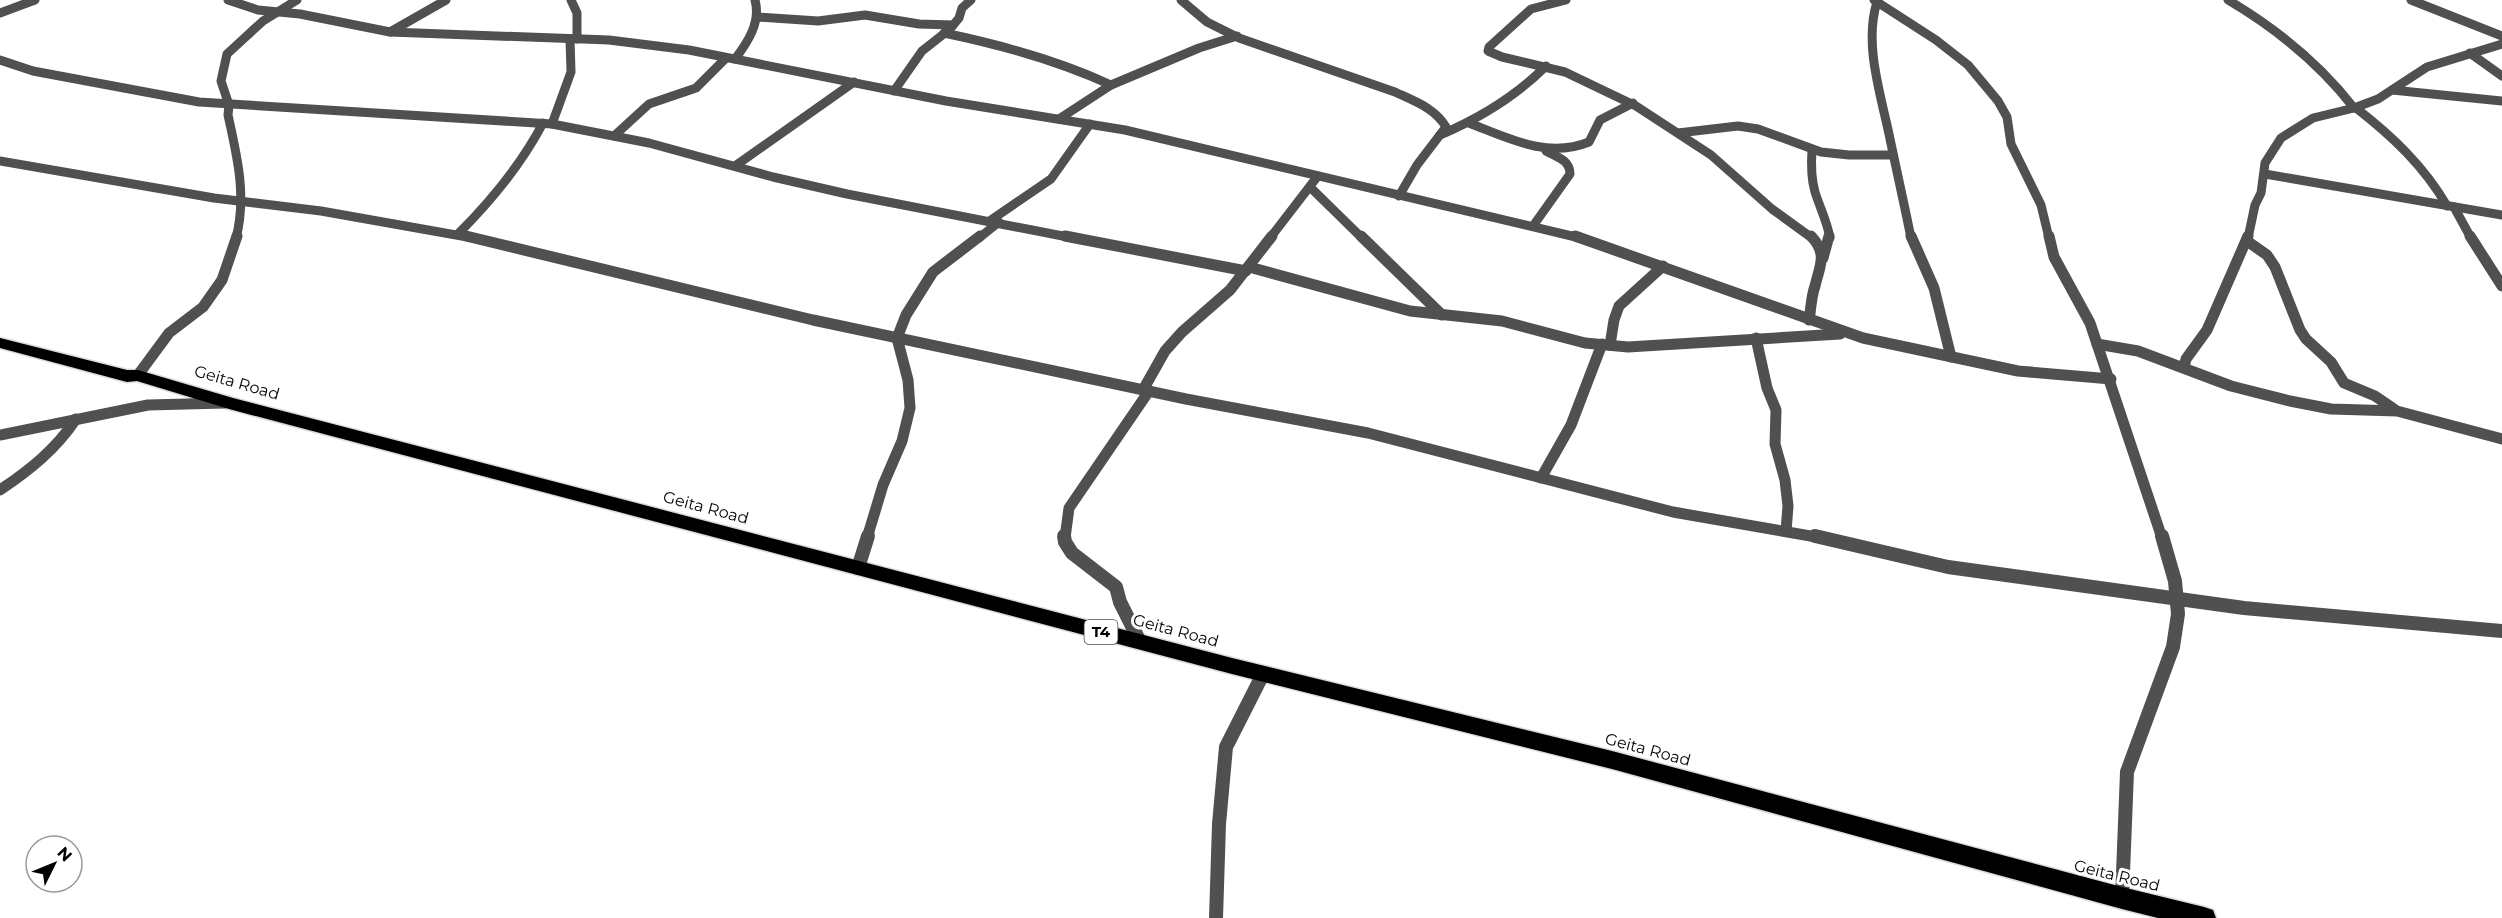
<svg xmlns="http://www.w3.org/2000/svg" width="2502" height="918" font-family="Montserrat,sans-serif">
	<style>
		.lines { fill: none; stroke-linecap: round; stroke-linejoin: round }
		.highway-casing { stroke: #dbdbdb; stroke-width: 3 }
		.street-far2 { stroke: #505050; stroke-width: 9 }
		.street-far1 { stroke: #505050; stroke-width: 11 }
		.street { stroke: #505050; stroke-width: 14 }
		.highway { fill: #000; fill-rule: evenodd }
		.labels { text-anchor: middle; stroke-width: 6; stroke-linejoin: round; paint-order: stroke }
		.shield { fill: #fff; stroke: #4c4c4c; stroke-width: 1.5 }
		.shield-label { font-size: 15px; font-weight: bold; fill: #000 }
		.street-label { font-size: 16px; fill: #000; stroke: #fff }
	</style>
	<rect width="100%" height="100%" fill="#fff"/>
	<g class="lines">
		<defs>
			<path id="highway" d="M0 338 127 370H138L233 398 1232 658 1612 751 2122 887 2204 907 2213 910 2216 918H2158L2122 909 1612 769 1232 674 229 409 137 381 127 382 0 348Z"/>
		</defs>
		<!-- highway casing -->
		<use href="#highway" class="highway-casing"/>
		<!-- street-far2 -->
		<g class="street-far2">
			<path d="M228 0 258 10 300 14 390 32 609 40 689 50 946 101 1125 130 1580 238"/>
			<path d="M571 0 577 13V39"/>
			<path d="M1181 0 1207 22 1239 38 1395 92C1414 101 1435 108 1446 127L1417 165 1399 196"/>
			<path d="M1566 0 1531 9 1489 47 1488 51 1502 57 1565 72 1636 106 1711 155 1772 209 1812 238"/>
			<path d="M1874 0 1936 40 1968 65 1998 101 2007 117 2011 144 2041 205 2049 238"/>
			<path d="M2228 0C2277 29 2319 63 2354 108"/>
			<path d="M2411 0 2502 36"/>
			<path d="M1877 2C1864 43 1880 92 1889 134 1896 168 1904 203 1911 238"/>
			<path d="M0 13 35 0"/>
			<path d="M757 17 818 21 865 15 919 24 953 25"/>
			<path d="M390 32 446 0"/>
			<path d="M944 33C1002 45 1057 60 1111 85"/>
			<path d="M2470 53 2502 76"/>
			<path d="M735 59C748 42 761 22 755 0"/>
			<path d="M0 60 33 71 199 102 552 124 649 143 773 177 847 194 1073 238"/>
			<path d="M2392 90 2502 101"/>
			<path d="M894 91 922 51 950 29 959 18 962 8 971 0"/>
			<path d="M2356 108C2392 136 2424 166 2447 206"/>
			<path d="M1059 119 1111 85 1199 48 1237 36"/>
			<path d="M1469 123C1508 138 1547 159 1589 142L1600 120 1633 103"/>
			<path d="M552 124 571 72 570 39"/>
			<path d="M1678 133 1738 126 1758 129 1821 152 1849 155H1893"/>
			<path d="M1440 135C1480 118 1515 97 1546 66"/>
			<path d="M614 136 649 104 696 88 726 58"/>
			<path d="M1812 150C1811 164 1811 178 1815 192 1820 208 1827 221 1830 238"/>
			<path d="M0 161 214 198 321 211 473 238"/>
			<path d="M735 166 854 82"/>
			<path d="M2265 174 2502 215"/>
			<path d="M1310 187 1362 238"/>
			<path d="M2454 207 2471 238"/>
			<path d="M991 220 1051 179 1090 124"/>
			<path d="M1533 226 1570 174C1570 160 1557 157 1546 151"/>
			<path d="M458 234C492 200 521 165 543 123"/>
			<path d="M236 238C247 196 237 156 228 115L229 105 221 81 227 54 263 21 297 0"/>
			<path d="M979 238 999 222"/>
			<path d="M1270 238 1317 177"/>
			<path d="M2248 238 2255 205 2261 193 2265 163 2281 138 2313 118 2354 108 2378 99 2427 67 2502 44"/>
		</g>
		<!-- street-far1 -->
		<g class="street-far1">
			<path d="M466 236 813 320 1186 399 1368 433 1673 512 1822 538"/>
			<path d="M1065 236 1246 271"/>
			<path d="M1361 236 1442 315"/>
			<path d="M1575 236 1863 338 2018 371 2111 379"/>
			<path d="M1911 236 1934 288 1951 357"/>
			<path d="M2049 236 2054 257 2090 323 2162 538"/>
			<path d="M2470 236 2502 286"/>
			<path d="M2247 241 2267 255 2275 267 2300 330 2306 339 2331 362 2344 383 2375 396 2394 409"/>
			<path d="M1823 258 1829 236"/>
			<path d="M1249 267 1410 311 1502 321 1585 343 1628 347 1840 334"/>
			<path d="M1809 320C1811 309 1811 297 1815 286 1820 265 1828 254 1811 236"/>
			<path d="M1756 338 1767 388 1776 410 1775 444 1785 480 1788 506 1786 531"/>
			<path d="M2097 344 2138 351 2231 386 2290 401 2331 409 2397 411 2502 439"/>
			<path d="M1610 345 1614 320 1619 306 1663 266"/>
			<path d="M2184 367 2186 359 2207 330 2248 236"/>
			<path d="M138 375 169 333 203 307 222 280 237 236"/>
			<path d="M1143 390 1165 351 1182 332 1230 290 1272 236"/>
			<path d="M0 435 148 405 225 403"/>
			<path d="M1541 478 1571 425 1602 344"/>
			<path d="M0 490C30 470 56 449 76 419"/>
			<path d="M867 538 883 485 902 441 910 408 908 380 897 338 906 315 933 272 980 236"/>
			<path d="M1065 538 1069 508 1149 391"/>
		</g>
		<!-- street -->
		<g class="street">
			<path d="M1064 536 1065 542 1072 553 1116 587 1120 602 1140 642"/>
			<path d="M1815 536 1948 567 2244 608 2502 631"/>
			<path d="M858 568 868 536"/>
			<path d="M2122 898 2127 772 2173 647 2178 614 2175 581 2162 536"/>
			<path d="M1216 918 1219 824 1226 747 1263 674"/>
		</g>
		<!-- highway -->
		<use href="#highway" class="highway"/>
	</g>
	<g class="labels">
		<!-- shield labels -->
		<rect class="shield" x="1084.5" y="620" width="33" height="24" rx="4.5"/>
		<g class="shield-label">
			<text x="1101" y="637">T4</text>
		</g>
		<!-- street labels -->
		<g class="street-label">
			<text transform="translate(237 382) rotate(16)" y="6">Geita Road</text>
			<text transform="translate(706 507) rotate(15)" y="6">Geita Road</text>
			<text transform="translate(1176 630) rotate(15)" y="6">Geita Road</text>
			<text transform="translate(1648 749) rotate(15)" y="6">Geita Road</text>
			<text transform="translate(2117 875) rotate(14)" y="6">Geita Road</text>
		</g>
	</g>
	<!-- north arrow -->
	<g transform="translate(54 864) rotate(47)"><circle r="28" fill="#ffffff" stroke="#999999" stroke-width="1.5"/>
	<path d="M0-4.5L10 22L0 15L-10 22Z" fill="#000000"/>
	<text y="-9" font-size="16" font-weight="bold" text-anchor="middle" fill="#000000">N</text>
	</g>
</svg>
